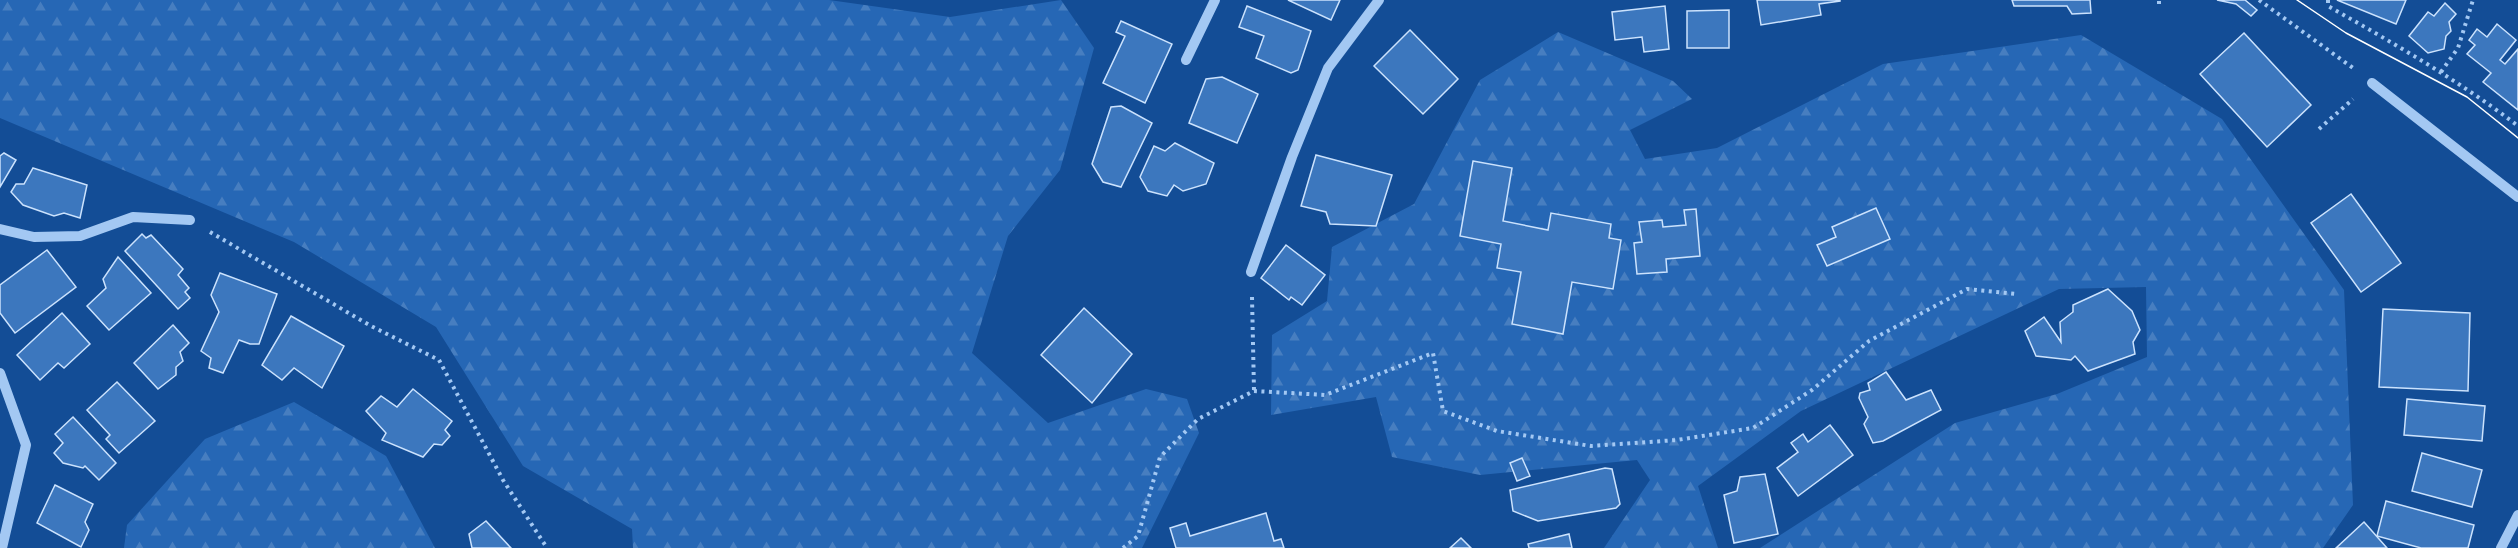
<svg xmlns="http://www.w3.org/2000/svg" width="2518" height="548" font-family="Quicksand,sans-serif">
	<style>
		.forest { fill: url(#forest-firs) }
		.building { fill: #3c77be; stroke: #cbe2fd; stroke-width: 1.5 }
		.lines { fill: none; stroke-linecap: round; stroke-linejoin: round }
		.path { stroke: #a3c8f3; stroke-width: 4; stroke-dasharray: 3 4.5; stroke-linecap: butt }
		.minor { stroke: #a3c8f3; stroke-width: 10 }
		.tram { stroke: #fff; stroke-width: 1.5 }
	</style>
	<defs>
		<pattern id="forest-firs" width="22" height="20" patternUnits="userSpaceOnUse" patternTransform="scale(1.5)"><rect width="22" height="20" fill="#2667b5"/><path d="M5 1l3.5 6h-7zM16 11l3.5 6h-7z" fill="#477ec0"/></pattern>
	</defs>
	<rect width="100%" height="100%" fill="#134d96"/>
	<!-- forest -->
	<g class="forest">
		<path d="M0 0H829L950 17 1061 0 1094 48 1060 170 1008 236 972 353 1048 423 1146 389 1187 399 1199 433 1142 548H633L632 529 523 466 436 327 294 242 0 118Z"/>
		<path d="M1558 32 1673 81 1692 99 1630 130 1645 159 1717 148 1883 64 2081 35 2222 119 2344 290 2353 505 2323 548H1760L1955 423 2057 394 2147 357 2146 287 2059 289 1801 411 1698 486 1718 548H1604L1650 480 1637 460 1480 475 1392 457 1376 397 1271 415 1272 335 1327 301 1332 247 1414 204 1480 80Z"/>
		<path d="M294 402 386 456 435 548H124L127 525 205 439Z"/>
	</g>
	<!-- building -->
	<g class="building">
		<path d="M1288 0H1340L1331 20Z"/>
		<path d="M1757 0H1840V1L1819 4 1821 15 1761 25Z"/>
		<path d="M2012 0H2090L2091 13 2072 14 2067 6H2014Z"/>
		<path d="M2217 0H2245L2257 10 2251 16 2236 4Z"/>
		<path d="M2337 0H2406L2396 24Z"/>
		<path d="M2445 3 2456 14 2449 22 2451 31 2446 36 2444 49 2428 53 2409 36 2428 12 2434 16Z"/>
		<path d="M1247 6 1311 31 1298 70 1291 73 1256 58 1264 36 1239 27Z"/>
		<path d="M1665 6 1669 49 1644 52 1642 37 1615 40 1612 12Z"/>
		<path d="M1729 10V48H1687V11Z"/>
		<path d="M1121 21 1172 44 1145 103 1103 83 1125 36 1116 32Z"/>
		<path d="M2497 24 2516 40 2500 60 2505 64 2518 49V110L2483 82 2491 73 2467 54 2475 45 2469 40 2477 29 2487 37Z"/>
		<path d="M1410 30 1458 79 1423 114 1374 66Z"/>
		<path d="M2244 33 2311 105 2267 147 2200 74Z"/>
		<path d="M1222 77 1258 94 1237 143 1189 123 1206 79Z"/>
		<path d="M1121 106 1152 123 1121 187 1103 182 1092 164 1111 107Z"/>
		<path d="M1175 143 1214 163 1206 184 1183 191 1174 185 1167 196 1148 191 1140 177 1154 146 1165 151Z"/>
		<path d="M4 153 16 160 0 187V156Z"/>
		<path d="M1316 155 1392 175 1376 226 1330 224 1326 212 1301 206Z"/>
		<path d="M1473 161 1512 168 1503 221 1548 230 1551 213 1611 224 1609 238 1621 240 1613 289 1572 282 1563 334 1512 324 1521 272 1497 268 1501 244 1460 236Z"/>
		<path d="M33 168 87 185 80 218 64 213 54 216 23 205 11 192 16 184H24Z"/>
		<path d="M2351 194 2401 263 2361 292 2311 223Z"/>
		<path d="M1876 208 1890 239 1827 266 1817 245 1836 237 1832 227Z"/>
		<path d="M1696 209 1700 256 1666 259 1667 272 1637 274 1634 243 1642 242 1639 222 1662 220 1663 227 1686 225 1684 210Z"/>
		<path d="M142 234 146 238 151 235 183 269 178 275 189 288 185 292 190 298 178 309 125 251Z"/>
		<path d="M1286 245 1325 275 1302 305 1291 297 1289 300 1261 278Z"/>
		<path d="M47 250 76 287 15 333 0 313V285Z"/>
		<path d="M118 257 151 293 109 330 87 306 106 288 103 279Z"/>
		<path d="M220 273 277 294 259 344H250L239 340 223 373 209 368 211 358 201 351 219 312 211 295Z"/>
		<path d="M2108 289 2132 311 2140 330 2133 342 2135 354 2088 371 2075 356 2071 360 2036 356 2025 331 2044 317 2061 342 2060 322 2073 312V305Z"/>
		<path d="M1084 308 1132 354 1092 403 1041 355Z"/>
		<path d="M2383 309 2470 313 2468 391 2379 387Z"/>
		<path d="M62 313 90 344 64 368 58 363 40 380 17 355Z"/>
		<path d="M291 316 344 346 322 388 294 368 282 380 262 365Z"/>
		<path d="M173 325 189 343 180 352 183 361 176 367V375L158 389 134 363Z"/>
		<path d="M1886 372 1906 400 1931 390 1941 410 1883 441 1873 443 1864 424 1868 417 1859 398 1860 393 1870 390 1868 383Z"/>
		<path d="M117 382 155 421 119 453 106 439 110 435 87 410Z"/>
		<path d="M413 389 452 421 445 430 450 436 442 445 434 444 423 457 382 440 386 433 366 411 381 396 397 407Z"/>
		<path d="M2407 399 2485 406 2482 441 2404 435Z"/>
		<path d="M73 417 116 463 99 480 85 466 83 468 63 463 54 453 63 443 55 434Z"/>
		<path d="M1830 425 1853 455 1798 496 1777 468 1798 452 1791 443 1803 434 1808 442Z"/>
		<path d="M2422 453 2482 470 2472 507 2412 491Z"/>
		<path d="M1522 458 1530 476 1517 481 1510 463Z"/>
		<path d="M1605 468 1612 469 1620 504 1616 508 1538 521 1513 511 1510 490Z"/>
		<path d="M1765 474 1778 534 1734 543 1724 495 1737 491 1740 477Z"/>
		<path d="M55 485 93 504 85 522 89 530 81 547 37 523Z"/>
		<path d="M2386 501 2474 525 2468 548H2421L2377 536Z"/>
		<path d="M1266 513 1274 541 1281 539 1284 548H1176L1170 528 1186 523 1190 536Z"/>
		<path d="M486 521 511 548H472L469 534Z"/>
		<path d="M2364 522 2387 548H2336Z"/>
		<path d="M1569 534 1572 548H1529L1528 544Z"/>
		<path d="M1461 538 1471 548H1450Z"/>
	</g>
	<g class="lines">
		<!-- path -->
		<g class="path">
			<path d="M2259 0 2353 68"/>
			<path d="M2328 0V6C2393 43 2458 80 2518 126"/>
			<path d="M2159 4V0"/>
			<path d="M2441 72 2458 48 2473 0"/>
			<path d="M2319 129 2353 99"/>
			<path d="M210 232 371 326 439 360 503 480 547 548"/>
			<path d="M1252 297 1254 391"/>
			<path d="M1123 548 1138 536 1160 457 1198 419 1254 391 1325 395 1433 353 1443 411 1497 431 1591 446 1677 440 1753 428 1812 390 1869 341 1967 289 2016 294"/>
		</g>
		<!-- minor -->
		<g class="minor">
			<path d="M1186 60 1215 0"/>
			<path d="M2372 83 2518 197"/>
			<path d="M0 229 34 237 80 236 133 217 190 220"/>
			<path d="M1251 272 1292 157 1328 68 1379 0"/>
			<path d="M0 373 26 445 2 548"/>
			<path d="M2501 548 2518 515"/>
		</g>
		<!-- tram -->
		<path class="tram" d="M2297 0 2346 33 2467 97 2518 138"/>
	</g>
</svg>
